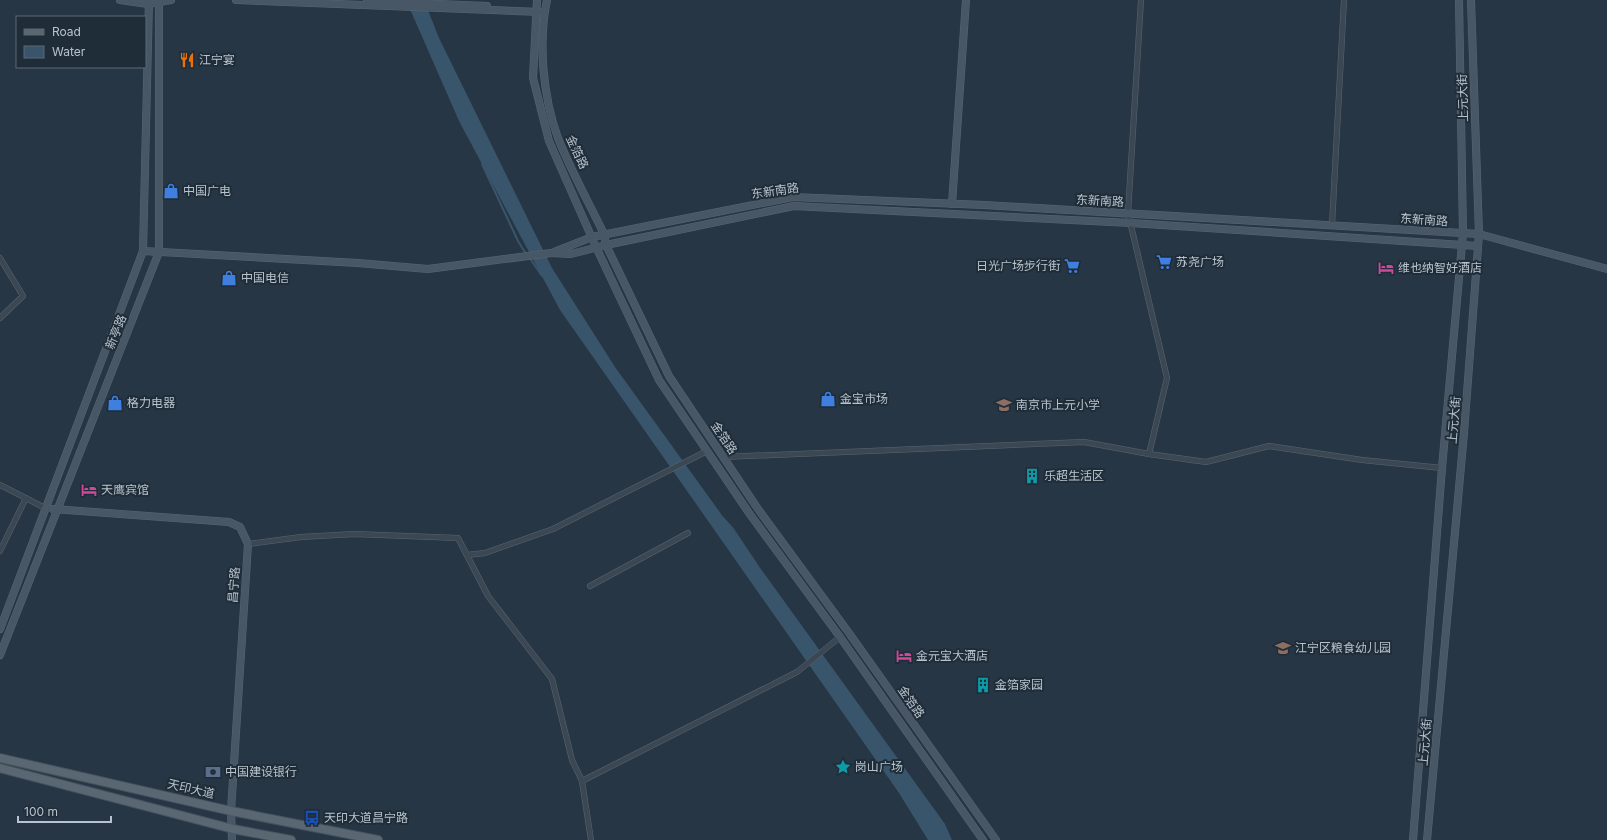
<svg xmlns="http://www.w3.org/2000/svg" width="1607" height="840" font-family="Inter,'Noto Sans SC',sans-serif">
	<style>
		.water { fill: #39556b }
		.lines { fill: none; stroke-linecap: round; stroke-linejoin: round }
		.stream { stroke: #39556b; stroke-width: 2 }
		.street-casing { stroke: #596671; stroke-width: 6 }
		.secondary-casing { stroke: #596671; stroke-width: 8 }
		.primary-casing { stroke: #44515d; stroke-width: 10 }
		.street { stroke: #3b4853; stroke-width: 5 }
		.secondary { stroke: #485766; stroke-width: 7 }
		.primary { stroke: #596773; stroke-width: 8 }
		.labels { text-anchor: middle; stroke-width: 4; stroke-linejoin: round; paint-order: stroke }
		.poi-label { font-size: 12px; fill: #b8c3cd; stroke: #1f2d39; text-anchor: start }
		.street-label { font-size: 12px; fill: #b8c3cd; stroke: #1f2d39 }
	</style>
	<rect width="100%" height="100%" fill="#263644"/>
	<!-- water -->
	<path class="water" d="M406 0H424L439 38 552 268 615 367 945 824 952 840H928L899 793 560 310 459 121Z"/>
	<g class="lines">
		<!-- stream -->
		<g class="stream">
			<path d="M482 164 518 241 526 254"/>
			<path d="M529 257 542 276"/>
			<path d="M722 517 733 529 757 565"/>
		</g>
		<defs>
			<g id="street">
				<path d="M1332 225 1344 0"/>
				<path d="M0 258 23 296 0 318"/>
				<path d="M1149 454 1206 462 1269 446 1362 460 1442 468"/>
				<path d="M723 457 1084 442 1149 454 1167 378 1128 213 1141 0"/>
				<path d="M0 485 47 509"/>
				<path d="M248 544 301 537 354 534 458 538 488 596 552 679 572 760 582 781 591 840"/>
				<path d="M0 551 26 498"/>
				<path d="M467 555 485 553 553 529 707 451"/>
				<path d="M590 586 688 533"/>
				<path d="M582 781 797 672 840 637"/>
			</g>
			<g id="secondary">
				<path d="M120 0 148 4 171 0"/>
				<path d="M236 0 540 12"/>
				<path d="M537 0 533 78 549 141 596 247 659 380 749 513 840 637 983 840"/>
				<path d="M547 0C538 43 543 97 558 138 571 171 589 203 604 234L606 245 669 376 758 509 849 633 996 840"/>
				<path d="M367 1 487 6"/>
				<path d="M952 204 966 0"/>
				<path d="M143 251 358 263 428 269 551 253 571 254 606 245 794 206 1131 223 1478 246"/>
				<path d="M554 252 592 237 793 197 984 205 1479 234 1607 269"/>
				<path d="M53 509 229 522 240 527 248 544 231 811 232 840"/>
				<path d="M0 629 143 251 149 0"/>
				<path d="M0 655 159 252V0"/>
				<path d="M1413 840 1442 468 1463 233 1459 0"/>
				<path d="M1427 840 1464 433 1479 234 1471 0"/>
			</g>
			<g id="primary">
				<path d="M0 758 231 811 378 840"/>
				<path d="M0 768 233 829 291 840"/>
			</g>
		</defs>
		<!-- street casing -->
		<use href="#street" class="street-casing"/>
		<!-- secondary casing -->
		<use href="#secondary" class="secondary-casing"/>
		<!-- primary casing -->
		<use href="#primary" class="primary-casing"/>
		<!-- street -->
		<use href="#street" class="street"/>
		<!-- secondary -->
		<use href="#secondary" class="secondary"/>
		<!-- primary -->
		<use href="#primary" class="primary"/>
	</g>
	<!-- icons -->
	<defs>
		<symbol id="restaurant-bare" viewBox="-9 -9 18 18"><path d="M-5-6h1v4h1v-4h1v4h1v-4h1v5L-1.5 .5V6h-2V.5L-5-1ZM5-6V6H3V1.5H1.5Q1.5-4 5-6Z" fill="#e8710a" stroke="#1f2d39" stroke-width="2.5" paint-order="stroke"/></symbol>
		<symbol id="shop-bare" viewBox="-9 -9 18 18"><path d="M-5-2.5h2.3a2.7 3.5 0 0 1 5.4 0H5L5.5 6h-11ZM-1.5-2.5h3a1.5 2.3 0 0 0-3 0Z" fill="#3f7fe0" stroke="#1f2d39" stroke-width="2.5" paint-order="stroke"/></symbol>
		<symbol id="supermarket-bare" viewBox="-9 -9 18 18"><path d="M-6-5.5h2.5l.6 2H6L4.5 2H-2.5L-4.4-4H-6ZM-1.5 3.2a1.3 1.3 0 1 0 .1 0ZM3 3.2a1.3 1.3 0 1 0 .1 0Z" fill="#3f7fe0" stroke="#1f2d39" stroke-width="2.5" paint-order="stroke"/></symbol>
		<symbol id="hotel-bare" viewBox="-9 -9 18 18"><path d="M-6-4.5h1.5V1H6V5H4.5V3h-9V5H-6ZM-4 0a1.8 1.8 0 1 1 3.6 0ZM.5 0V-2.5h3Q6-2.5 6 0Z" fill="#d1479c" stroke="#1f2d39" stroke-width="2.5" paint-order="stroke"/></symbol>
		<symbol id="school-bare" viewBox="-9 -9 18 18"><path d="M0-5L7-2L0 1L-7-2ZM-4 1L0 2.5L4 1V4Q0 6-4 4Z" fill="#8d6e63" stroke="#1f2d39" stroke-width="2.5" paint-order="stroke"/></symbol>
		<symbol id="building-bare" viewBox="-9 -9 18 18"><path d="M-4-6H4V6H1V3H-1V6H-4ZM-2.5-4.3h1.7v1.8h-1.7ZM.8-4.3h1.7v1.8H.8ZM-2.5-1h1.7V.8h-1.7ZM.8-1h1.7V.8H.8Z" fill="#0f9aa8" stroke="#1f2d39" stroke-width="2.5" paint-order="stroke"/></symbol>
		<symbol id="sight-bare" viewBox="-9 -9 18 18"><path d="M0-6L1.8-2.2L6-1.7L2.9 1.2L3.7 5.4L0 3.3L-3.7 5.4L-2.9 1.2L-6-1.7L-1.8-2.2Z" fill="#0f9aa8" stroke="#1f2d39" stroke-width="2.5" paint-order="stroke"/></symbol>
		<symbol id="bank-bare" viewBox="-9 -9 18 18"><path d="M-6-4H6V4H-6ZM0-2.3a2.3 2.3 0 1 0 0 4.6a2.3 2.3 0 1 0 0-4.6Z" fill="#5c6f8a" stroke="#1f2d39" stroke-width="2.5" paint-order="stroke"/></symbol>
		<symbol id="bus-bare" viewBox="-9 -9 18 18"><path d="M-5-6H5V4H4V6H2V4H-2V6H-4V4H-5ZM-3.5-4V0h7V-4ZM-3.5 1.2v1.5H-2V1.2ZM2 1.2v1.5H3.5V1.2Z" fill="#1a4fb4" stroke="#1f2d39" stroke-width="2.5" paint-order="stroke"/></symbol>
	</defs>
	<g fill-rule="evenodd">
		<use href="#restaurant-bare" x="176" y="49" width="22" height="22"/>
		<use href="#shop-bare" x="160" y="180" width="22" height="22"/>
		<use href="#supermarket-bare" x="1153" y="251" width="22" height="22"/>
		<use href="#supermarket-bare" x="1061" y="255" width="22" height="22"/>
		<use href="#hotel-bare" x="1375" y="257" width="22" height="22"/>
		<use href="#shop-bare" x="218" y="267" width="22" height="22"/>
		<use href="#shop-bare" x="817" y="388" width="22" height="22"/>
		<use href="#shop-bare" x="104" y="392" width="22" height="22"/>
		<use href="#school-bare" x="993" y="394" width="22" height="22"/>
		<use href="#building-bare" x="1021" y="465" width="22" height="22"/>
		<use href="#hotel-bare" x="78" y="479" width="22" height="22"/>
		<use href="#school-bare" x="1272" y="637" width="22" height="22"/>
		<use href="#hotel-bare" x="893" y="645" width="22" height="22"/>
		<use href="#building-bare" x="972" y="674" width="22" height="22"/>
		<use href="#sight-bare" x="832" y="756" width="22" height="22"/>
		<use href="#bank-bare" x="202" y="761" width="22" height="22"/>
		<use href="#bus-bare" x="301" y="807" width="22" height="22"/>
	</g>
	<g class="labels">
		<!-- poi labels -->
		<g class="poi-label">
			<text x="199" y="64">江宁宴</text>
			<text x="183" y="195">中国广电</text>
			<text x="1176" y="266">苏尧广场</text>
			<text x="1060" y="270" text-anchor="end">日光广场步行街</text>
			<text x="1398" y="272">维也纳智好酒店</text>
			<text x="241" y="282">中国电信</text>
			<text x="840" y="403">金宝市场</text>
			<text x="127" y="407">格力电器</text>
			<text x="1016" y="409">南京市上元小学</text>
			<text x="1044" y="480">乐超生活区</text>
			<text x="101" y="494">天鹰宾馆</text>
			<text x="1295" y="652">江宁区粮食幼儿园</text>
			<text x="916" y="660">金元宝大酒店</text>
			<text x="995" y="689">金箔家园</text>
			<text x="855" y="771">岗山广场</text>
			<text x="225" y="776">中国建设银行</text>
			<text x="324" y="822">天印大道昌宁路</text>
		</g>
		<!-- street labels -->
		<g class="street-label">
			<text transform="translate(1463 98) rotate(-92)" y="4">上元大街</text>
			<text transform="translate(577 152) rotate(65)" y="4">金箔路</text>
			<text transform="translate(775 191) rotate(-8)" y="4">东新南路</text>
			<text transform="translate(1100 201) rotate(3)" y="4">东新南路</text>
			<text transform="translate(1424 220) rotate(4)" y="4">东新南路</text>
			<text transform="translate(116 332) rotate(-68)" y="4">新亭路</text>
			<text transform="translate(1454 420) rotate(-85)" y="4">上元大街</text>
			<text transform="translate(724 438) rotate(56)" y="4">金箔路</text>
			<text transform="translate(234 585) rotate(-86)" y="4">昌宁路</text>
			<text transform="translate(911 702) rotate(55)" y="4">金箔路</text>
			<text transform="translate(1425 742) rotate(-85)" y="4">上元大街</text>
			<text transform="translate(191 789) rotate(13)" y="4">天印大道</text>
		</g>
	</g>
	<!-- legend -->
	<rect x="16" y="16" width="130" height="52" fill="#1f2d39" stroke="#5c6974"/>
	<rect x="24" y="29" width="20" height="6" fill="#596773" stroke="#5c6974"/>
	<text x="52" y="36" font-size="12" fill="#b8c3cd">Road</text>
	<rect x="24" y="46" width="20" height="12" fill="#39556b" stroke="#5c6974"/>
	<text x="52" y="56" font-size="12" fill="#b8c3cd">Water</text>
	<!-- scale -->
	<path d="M18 816v6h93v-6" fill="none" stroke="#b8c3cd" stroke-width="2"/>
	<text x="24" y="816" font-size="12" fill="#b8c3cd" stroke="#1f2d39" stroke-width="3" paint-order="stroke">100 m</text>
</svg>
